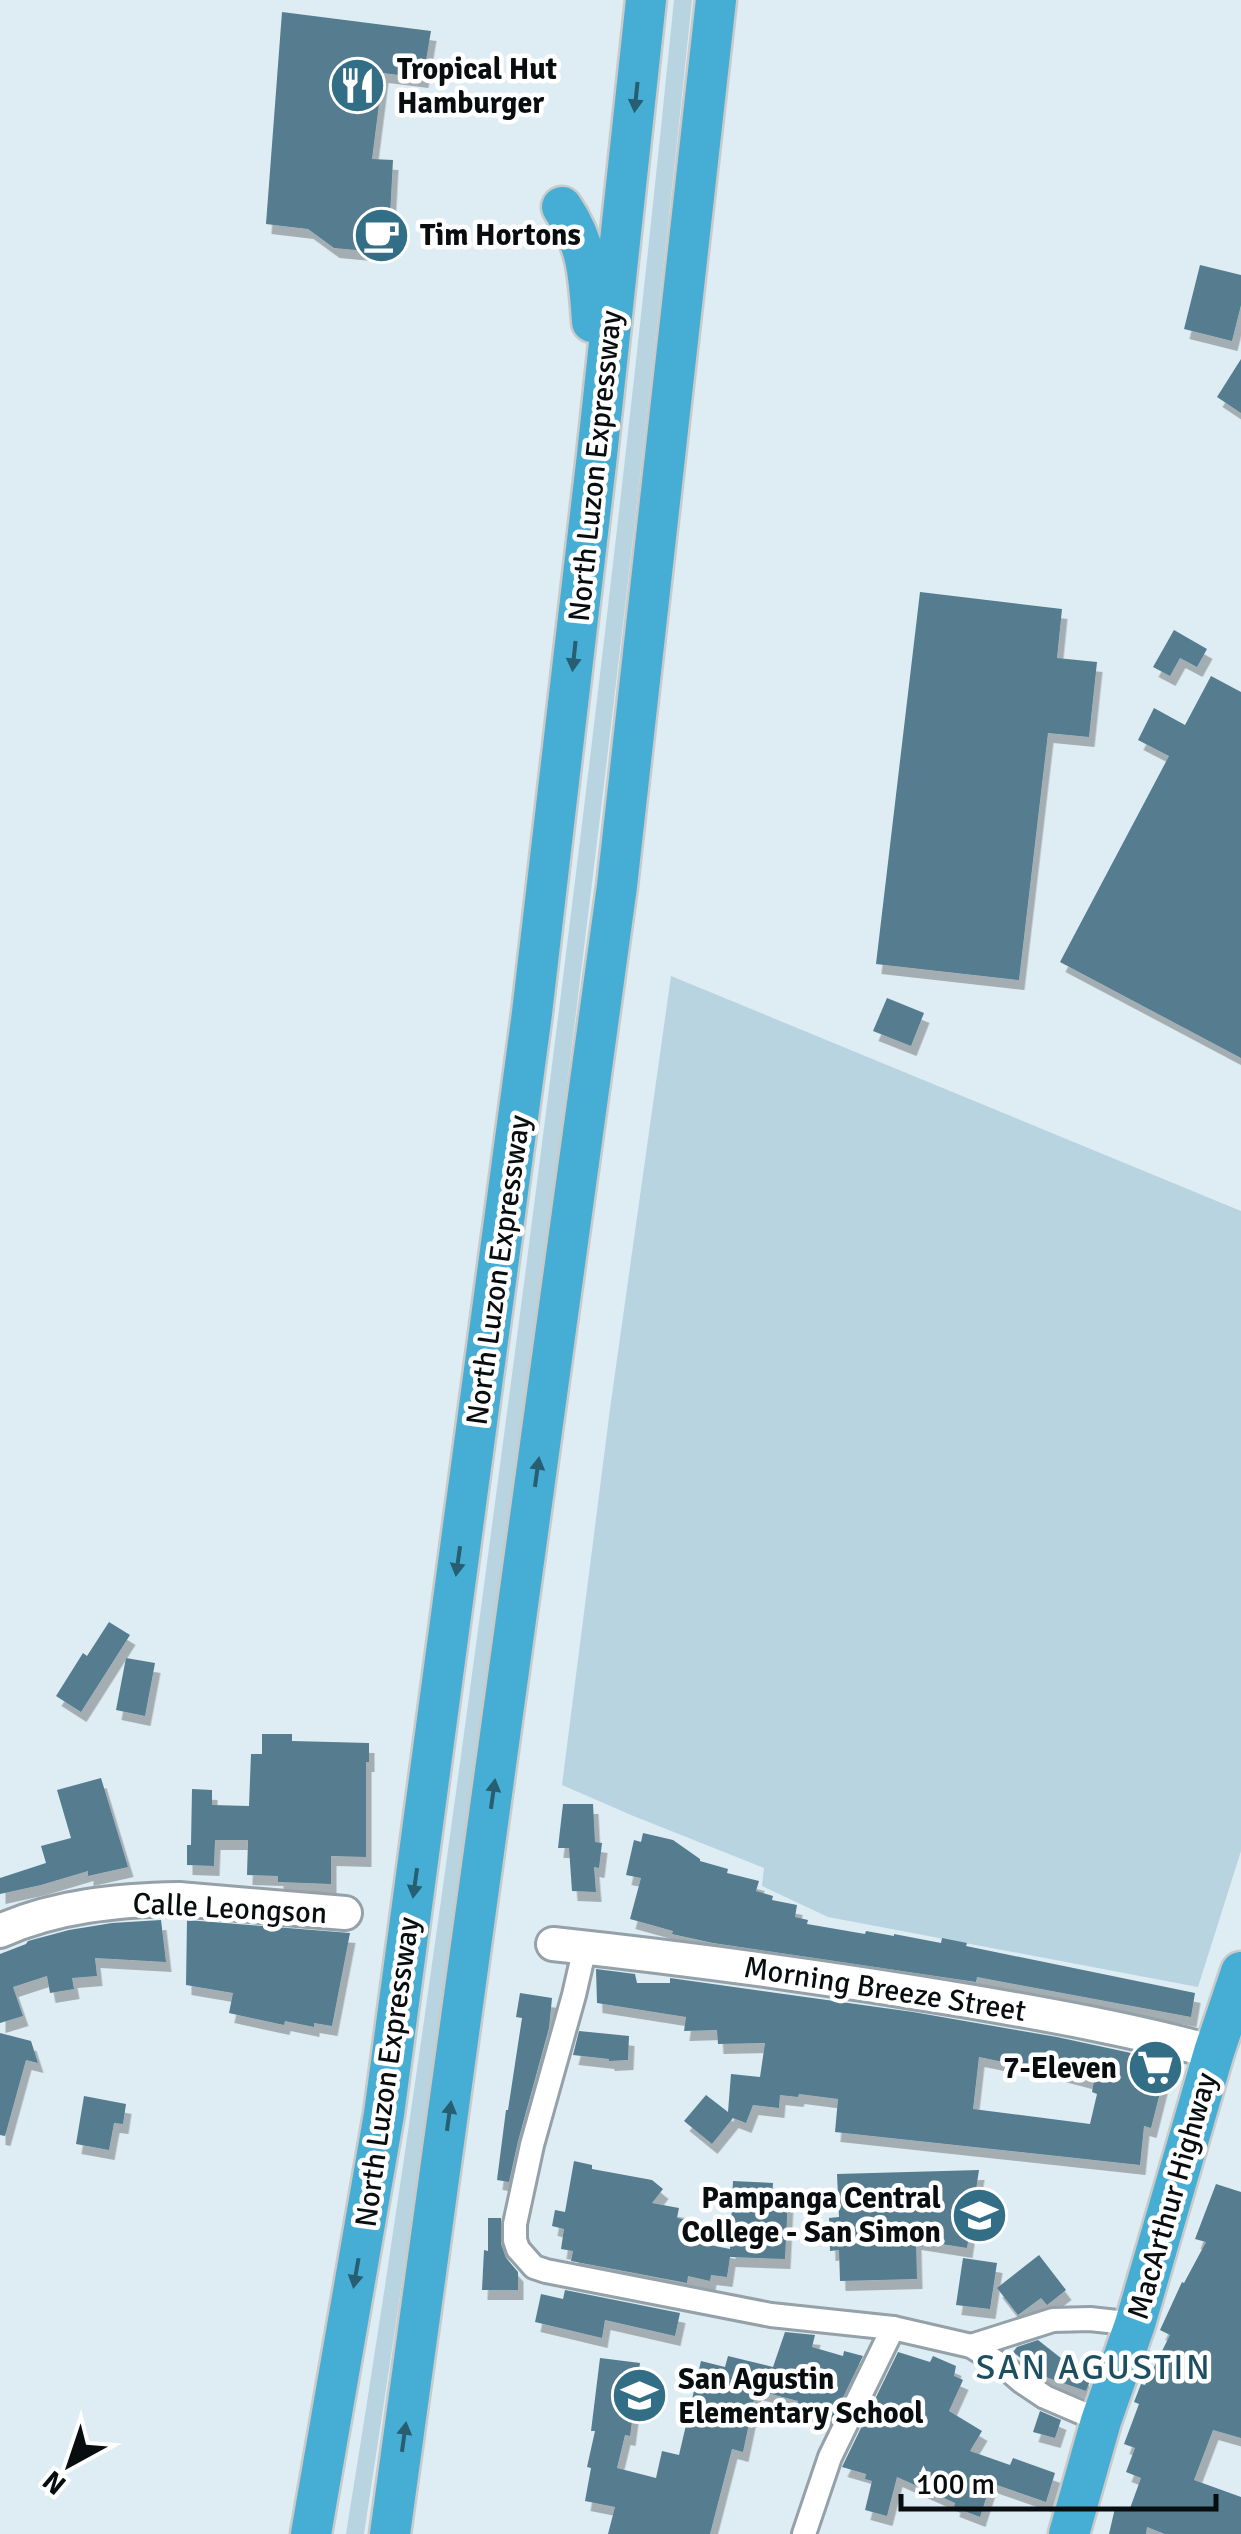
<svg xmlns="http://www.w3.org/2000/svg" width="1241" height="2534" font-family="Signika,sans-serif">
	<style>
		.green { fill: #b8d4e1 }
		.building { fill: #547d8f; fill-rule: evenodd; filter: url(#shadow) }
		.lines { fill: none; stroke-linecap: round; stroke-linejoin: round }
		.street-casing { stroke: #94a1a8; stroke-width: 28 }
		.secondary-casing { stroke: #94a1a8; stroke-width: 38 }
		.highway-casing { stroke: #c9caca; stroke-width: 45 }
		.street { stroke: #fff; stroke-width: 22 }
		.secondary { stroke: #fff; stroke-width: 32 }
		.highway { stroke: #46aed4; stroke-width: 40 }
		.oneway { fill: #275e72 }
		.labels { text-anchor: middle; stroke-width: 9; stroke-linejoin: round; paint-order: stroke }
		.poi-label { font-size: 30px; font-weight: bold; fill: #080d0f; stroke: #fff; text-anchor: start }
		.street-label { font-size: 30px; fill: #080d0f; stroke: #fff }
		.quarter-label { font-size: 35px; letter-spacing: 2.5px; fill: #1e4f61; stroke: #fff }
	</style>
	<defs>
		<filter id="shadow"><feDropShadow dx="5.5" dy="10" stdDeviation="0" flood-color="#0004"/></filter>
	</defs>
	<rect width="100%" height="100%" fill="#deecf3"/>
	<!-- green -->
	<g class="green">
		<path d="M674 0H692C604 847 493 1692 364 2534H346C410 2141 463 1746 515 1352 574 902 629 452 674 0Z"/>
		<path d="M671 976 1241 1211V1851L1198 1987 828 1917 762 1886 764 1868 631 1815 562 1785 610 1409Z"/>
	</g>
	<!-- building -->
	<g class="building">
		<path d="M282 12 431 31 423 78 383 73 372 159 393 160 390 215 404 227 382 247 366 251 334 248 308 229 266 224Z"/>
		<path d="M1200 265 1241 275V305L1232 341 1184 329Z"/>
		<path d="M1241 359V413L1217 397Z"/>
		<path d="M920 592 1062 609 1057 658 1097 662 1089 737 1048 733 1019 980 876 964Z"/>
		<path d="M1174 630 1207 649 1197 667 1180 658 1170 676 1153 667Z"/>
		<path d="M1211 676 1241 692V1058L1060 962 1169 756 1138 740 1154 708 1185 725Z"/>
		<path d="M887 998 924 1013 911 1046 873 1031Z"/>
		<path d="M109 1622 130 1635 81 1712 56 1696 83 1653 87 1656Z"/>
		<path d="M126 1658 155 1663 145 1716 116 1710Z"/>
		<path d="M262 1734H292V1741L369 1743V1762H366V1857L331 1856V1884L278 1882V1876L247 1875 248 1840H215L214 1866 187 1865V1845H191L192 1789 212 1790V1805L249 1806 251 1754H262Z"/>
		<path d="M101 1778 128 1867 88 1876V1871L41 1885 0 1894V1878L46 1863 41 1846 71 1838 57 1790Z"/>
		<path d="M563 1804H593L595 1842 602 1843 599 1868 594 1867 596 1892 572 1891 569 1848H558Z"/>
		<path d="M643 1833 673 1840 700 1859V1861L728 1869 727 1873 759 1881 756 1891 773 1896 772 1900 797 1905 795 1917 808 1920 807 1924 865 1934 866 1931 894 1936V1934L941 1943 942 1938 967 1943 966 1946 1195 1993 1191 2017 977 1977 976 1982 713 1943 672 1934 673 1931 630 1919 641 1878 626 1875 634 1840 641 1842Z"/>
		<path d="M161 1920 166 1962 95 1958 97 1976 72 1978 74 1989 50 1993 47 1976 13 1987 23 2016 0 2023V1954L26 1944 28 1941 69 1930 112 1923Z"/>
		<path d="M187 1920 350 1933 332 2026 314 2023V2027L285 2021 284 2025 229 2013 233 1993 186 1985Z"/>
		<path d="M596 1969 635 1974 637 1983H670V1978L913 2012 1057 2037 1168 2061 1151 2128 1144 2126 1140 2165 835 2132 838 2099 799 2094 798 2097 780 2095 779 2108 753 2105 746 2123 733 2118 712 2144 684 2121 706 2095 728 2112 731 2074 760 2077 765 2043 718 2044 717 2030 684 2031 686 2017 597 2003ZM979 2057 1048 2071V2069L1094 2081 1092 2092 1097 2094 1090 2124 973 2109Z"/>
		<path d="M520 1993 552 1998 549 2028 518 2141 509 2182 497 2180 506 2110H508L522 2018 516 2017Z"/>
		<path d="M579 2031 629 2036 628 2060 609 2061V2059L573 2055Z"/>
		<path d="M0 2033 31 2041 38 2063 26 2060 5 2136 0 2135Z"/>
		<path d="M84 2096 126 2104 123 2124 114 2123 109 2150 76 2144Z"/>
		<path d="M574 2161 592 2165V2169L652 2180 663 2189 652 2203 679 2208 677 2218 688 2220 685 2236 691 2237 690 2241 730 2249 733 2181 773 2183 772 2198H788L785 2259 730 2257 727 2277 711 2275 710 2281 688 2276 687 2283 571 2261 573 2251 561 2249 564 2229 552 2226 555 2210 565 2212Z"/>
		<path d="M979 2170 967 2248 916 2240 917 2279 840 2281 839 2250 830 2251 829 2218 839 2217 837 2174Z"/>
		<path d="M1216 2184 1241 2192V2438L1213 2430 1194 2480 1241 2497V2534H1165L1147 2527 1146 2534H1109L1115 2508 1129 2511 1141 2478 1126 2472 1135 2448 1124 2444 1139 2404 1134 2402 1141 2384 1145 2385 1170 2335 1160 2330 1182 2282 1184 2283 1206 2242 1195 2239Z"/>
		<path d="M488 2218H501V2244L506 2258 518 2272V2290H482L484 2250 488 2251Z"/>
		<path d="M1039 2255 1066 2290 1047 2305 1041 2298 1018 2315 997 2288Z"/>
		<path d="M963 2258 997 2263 990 2309 956 2305Z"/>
		<path d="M565 2290 680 2313 675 2336 605 2320 602 2338 535 2322 541 2294 563 2299Z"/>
		<path d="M785 2332 815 2335 812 2347 843 2356 844 2351 863 2356 833 2418 812 2412 810 2418 795 2414 798 2401 756 2390 743 2452 732 2449 710 2534H608L615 2507 585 2501 591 2468 587 2467 595 2431H591L600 2358 640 2363 630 2436 625 2435 617 2468 656 2478 662 2451 679 2455 701 2361 725 2367 728 2356 773 2367Z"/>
		<path d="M1038 2340 1090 2381 1086 2391 1043 2376 1013 2352 1017 2347Z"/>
		<path d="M898 2352 930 2362 933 2356 956 2366 954 2376 963 2380 949 2411 982 2431 970 2451 1010 2465 1013 2458 1055 2473 1046 2502 991 2483 980 2517 954 2507 955 2503 897 2477 887 2516 865 2510 872 2481 865 2479 866 2474 842 2467Z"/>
		<path d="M1040 2411 1061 2420 1055 2438 1033 2432Z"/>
	</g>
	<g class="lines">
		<defs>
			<g id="street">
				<path d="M585 1947 574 1995 532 2145 515 2224V2240L518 2249 534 2267 546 2271 771 2315 893 2328 971 2346 1006 2368 1021 2381 1045 2397 1101 2421"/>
				<path d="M971 2346 1053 2320 1090 2319 1135 2324"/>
				<path d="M804 2534 830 2457 893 2328"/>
			</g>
			<g id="secondary">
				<path d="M0 1931C55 1906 118 1900 179 1899L345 1913"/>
				<path d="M553 1944C692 1959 831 1978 968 2001 1051 2015 1133 2030 1214 2052"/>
			</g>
			<g id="highway">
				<path d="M562 207C588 245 589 278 592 322"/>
				<path d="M311 2534 384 2114 532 1013 597 455 646 0"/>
				<path d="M390 2534 617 886 716 0"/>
				<path d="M1069 2534 1101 2421 1135 2324 1214 2052 1241 1972"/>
			</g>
		</defs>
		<!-- street casing -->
		<use href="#street" class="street-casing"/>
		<!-- secondary casing -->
		<use href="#secondary" class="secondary-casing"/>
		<!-- highway casing -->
		<use href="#highway" class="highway-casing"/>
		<!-- street -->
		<use href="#street" class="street"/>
		<!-- secondary -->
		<use href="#secondary" class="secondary"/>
		<!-- highway -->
		<use href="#highway" class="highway"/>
	</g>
	<!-- one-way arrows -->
	<defs><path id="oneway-solid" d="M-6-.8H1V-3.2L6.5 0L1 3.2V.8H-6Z" transform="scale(2.5)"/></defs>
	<g class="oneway">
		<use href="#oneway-solid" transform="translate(636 97) rotate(96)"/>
		<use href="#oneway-solid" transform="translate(574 656) rotate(96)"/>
		<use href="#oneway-solid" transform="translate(537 1472) rotate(-82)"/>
		<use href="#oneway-solid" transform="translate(458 1561) rotate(98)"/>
		<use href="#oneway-solid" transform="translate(493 1794) rotate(-82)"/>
		<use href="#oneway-solid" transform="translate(415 1883) rotate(98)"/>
		<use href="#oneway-solid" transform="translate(449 2116) rotate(-82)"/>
		<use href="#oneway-solid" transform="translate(356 2273) rotate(100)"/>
		<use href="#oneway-solid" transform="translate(404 2437) rotate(-82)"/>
	</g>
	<!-- icons -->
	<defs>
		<symbol id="restaurant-disc" viewBox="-11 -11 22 22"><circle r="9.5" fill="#326e85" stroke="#fff"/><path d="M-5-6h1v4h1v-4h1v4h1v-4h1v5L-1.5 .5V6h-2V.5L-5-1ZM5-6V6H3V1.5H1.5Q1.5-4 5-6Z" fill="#fff"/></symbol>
		<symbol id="cafe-disc" viewBox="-11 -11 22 22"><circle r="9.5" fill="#326e85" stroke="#fff"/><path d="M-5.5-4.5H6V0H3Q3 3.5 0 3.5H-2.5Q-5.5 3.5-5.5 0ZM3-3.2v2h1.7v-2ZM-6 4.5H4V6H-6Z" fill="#fff"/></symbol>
		<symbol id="supermarket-disc" viewBox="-11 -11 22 22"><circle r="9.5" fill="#326e85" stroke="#fff"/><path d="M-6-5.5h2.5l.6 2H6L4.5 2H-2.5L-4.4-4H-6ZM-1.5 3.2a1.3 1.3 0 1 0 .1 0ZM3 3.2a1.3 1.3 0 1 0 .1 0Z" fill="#fff"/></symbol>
		<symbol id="university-disc" viewBox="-11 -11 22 22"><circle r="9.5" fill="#326e85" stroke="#fff"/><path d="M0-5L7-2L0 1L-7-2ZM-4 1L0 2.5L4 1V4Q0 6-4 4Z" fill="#fff"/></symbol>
		<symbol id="school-disc" viewBox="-11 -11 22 22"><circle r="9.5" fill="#326e85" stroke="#fff"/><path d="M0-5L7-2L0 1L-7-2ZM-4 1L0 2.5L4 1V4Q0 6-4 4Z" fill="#fff"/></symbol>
	</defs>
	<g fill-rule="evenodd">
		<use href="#restaurant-disc" x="326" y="54" width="63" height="63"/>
		<use href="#cafe-disc" x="350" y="204" width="63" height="63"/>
		<use href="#supermarket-disc" x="1124" y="2036" width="63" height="63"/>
		<use href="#university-disc" x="948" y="2184" width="63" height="63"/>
		<use href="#school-disc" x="608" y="2364" width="63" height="63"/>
	</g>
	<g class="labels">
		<!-- poi labels -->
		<g class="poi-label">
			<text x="397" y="79">Tropical Hut<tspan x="397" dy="34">Hamburger</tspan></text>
			<text x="420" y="245">Tim Hortons</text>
			<text x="1117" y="2078" text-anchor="end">7-Eleven</text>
			<text x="941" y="2208" text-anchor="end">Pampanga Central<tspan x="941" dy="34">College - San Simon</tspan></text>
			<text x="678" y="2389">San Agustin<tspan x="678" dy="34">Elementary School</tspan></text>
		</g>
		<!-- street labels -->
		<g class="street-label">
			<text transform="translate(595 466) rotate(-84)" y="10">North Luzon Expressway</text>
			<text transform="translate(498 1270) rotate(-82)" y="10">North Luzon Expressway</text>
			<text transform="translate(230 1908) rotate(3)" y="10">Calle Leongson</text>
			<text transform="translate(885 1989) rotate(9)" y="10">Morning Breeze Street</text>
			<text transform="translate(387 2072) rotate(-82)" y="10">North Luzon Expressway</text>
			<text transform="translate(1172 2196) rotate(-74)" y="10">MacArthur Highway</text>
		</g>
		<!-- quarter labels -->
		<g class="quarter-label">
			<text x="1094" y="2379">SAN AGUSTIN</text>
		</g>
	</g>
	<!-- north arrow -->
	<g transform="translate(70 2464) rotate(220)" stroke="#ffffff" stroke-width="8" paint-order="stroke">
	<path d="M0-8L18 38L0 25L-18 38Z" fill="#080d0f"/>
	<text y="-15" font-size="28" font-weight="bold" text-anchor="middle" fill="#080d0f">N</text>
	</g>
	<!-- scale -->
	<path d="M901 2494v15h315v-15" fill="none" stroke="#080d0f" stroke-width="5"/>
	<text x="916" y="2494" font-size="30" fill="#080d0f" stroke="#ffffff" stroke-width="8" paint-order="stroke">100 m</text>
</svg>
